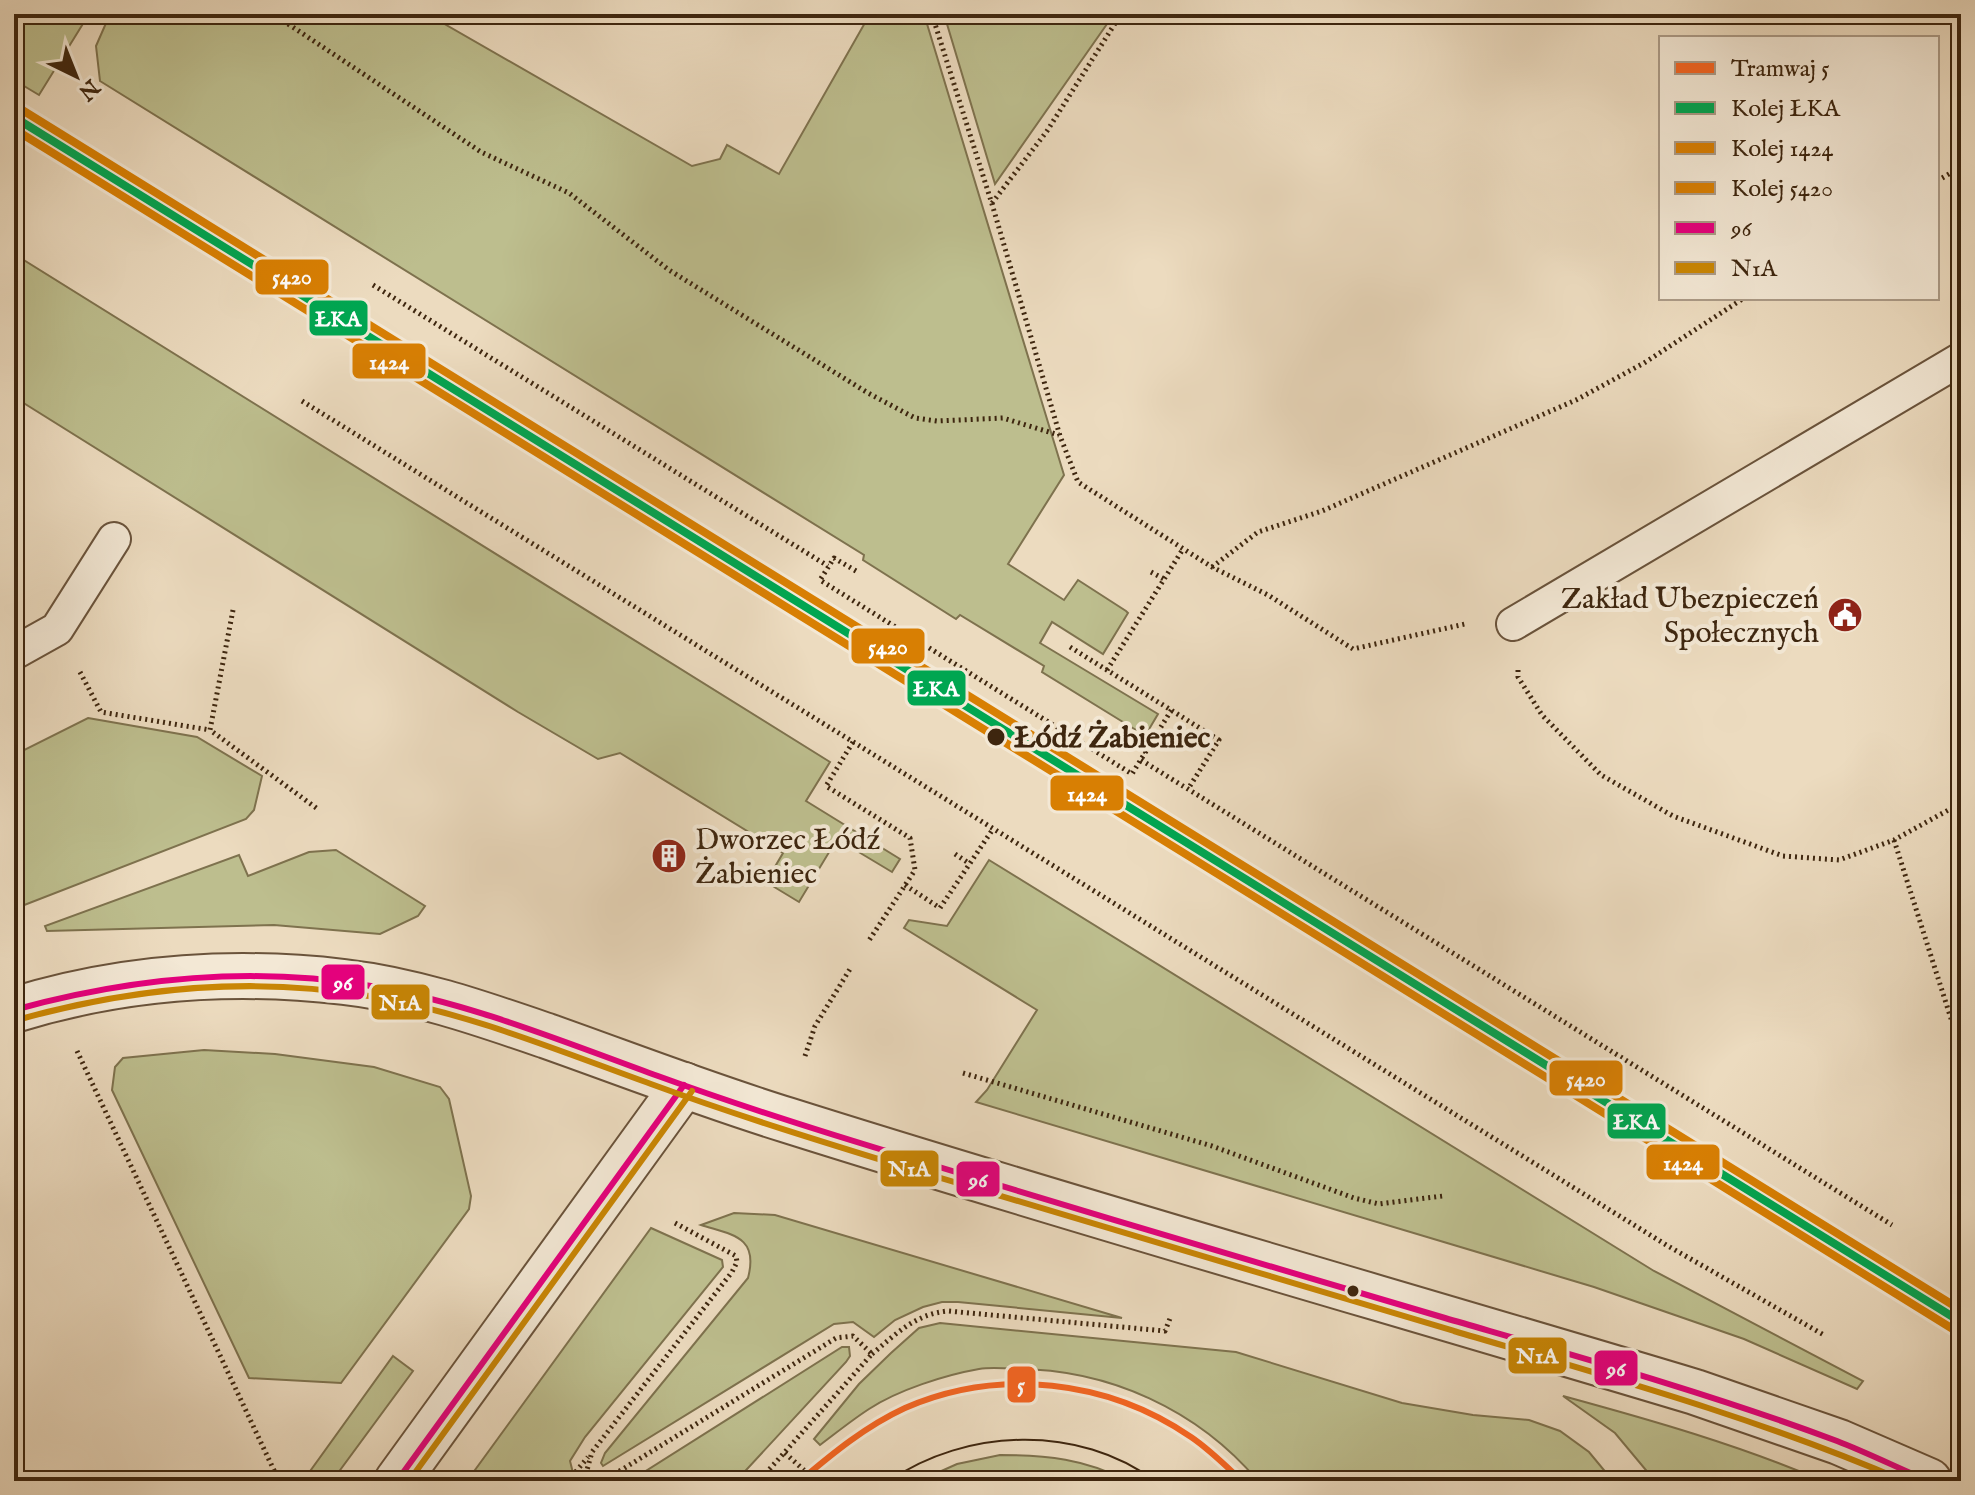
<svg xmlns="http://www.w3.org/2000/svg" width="1975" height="1495" font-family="'IM FELL English',serif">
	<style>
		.green { fill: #bdbe8e; stroke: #7e724e; stroke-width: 2 }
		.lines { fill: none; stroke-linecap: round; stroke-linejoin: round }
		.service-casing { stroke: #6a533b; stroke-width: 36 }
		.tertiary-casing { stroke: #6a533b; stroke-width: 48 }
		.path { stroke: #3e260f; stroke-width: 5; stroke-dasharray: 2 4; stroke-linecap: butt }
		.service { stroke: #f3e8d5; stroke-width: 32 }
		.tertiary { stroke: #f3e8d5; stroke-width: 44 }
		.tram { stroke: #3e260f; stroke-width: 2 }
		.bus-1-casing { stroke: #f3e8d5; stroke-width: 12 }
		.bus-2-casing { stroke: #f3e8d5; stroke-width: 12 }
		.bus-1 { stroke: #e5007d; stroke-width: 6 }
		.bus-2 { stroke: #c98604; stroke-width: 6 }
		.rail-1-casing { stroke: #f3e8d5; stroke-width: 14 }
		.rail-2-casing { stroke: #f3e8d5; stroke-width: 14 }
		.rail-3-casing { stroke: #f3e8d5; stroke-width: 14 }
		.rail-1 { stroke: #00a651; stroke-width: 8 }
		.rail-2 { stroke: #d87f03; stroke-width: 8 }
		.rail-3 { stroke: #d87f03; stroke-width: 8 }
		.tram-1-casing { stroke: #f3e8d5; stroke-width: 12 }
		.tram-1 { stroke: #f26522; stroke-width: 6 }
		.stop-dot { fill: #3e260f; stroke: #f3e8d5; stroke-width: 3 }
		.labels { text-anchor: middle; stroke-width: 8; stroke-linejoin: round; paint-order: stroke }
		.poi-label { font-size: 30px; fill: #3e260f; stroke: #f3e8d5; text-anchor: end }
		.stop-label { font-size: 30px; font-weight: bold; fill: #3e260f; stroke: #f3e8d5; text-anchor: start }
		.line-badge { stroke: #f3e8d5; stroke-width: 3 }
		.badge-label { font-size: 22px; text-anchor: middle; font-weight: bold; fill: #fff }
	</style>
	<rect width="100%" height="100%" fill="#ecdbbf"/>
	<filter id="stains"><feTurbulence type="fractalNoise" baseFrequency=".0025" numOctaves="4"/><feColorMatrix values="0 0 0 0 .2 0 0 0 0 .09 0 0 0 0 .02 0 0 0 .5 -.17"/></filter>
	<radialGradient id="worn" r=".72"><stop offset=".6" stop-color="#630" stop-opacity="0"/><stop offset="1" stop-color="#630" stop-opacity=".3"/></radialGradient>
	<!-- green -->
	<g class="green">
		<path d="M14 14H89L39 95 14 80Z"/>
		<path d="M110 14H427L692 166 720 159 727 145 779 174 870 14H924L1064 475 1008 564 1064 600 1078 580 1126 611 1128 613 1103 654 1052 622 1040 643 1158 714 1148 731 1139 726 1136 730 1042 672 1044 666 960 615 956 619 863 560 864 555 100 81 96 46Z"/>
		<path d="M1114 14 995 184 944 14Z"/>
		<path d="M14 254 830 762 806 801 900 859 892 872 837 839 799 902 766 882 783 853 620 753 598 759 518 712 14 397Z"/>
		<path d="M88 718 197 737 262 776 254 810 246 819 14 909V755Z"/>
		<path d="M336 850 425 906 418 916 380 934 274 925 47 931 45 926 239 855 248 876 309 852Z"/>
		<path d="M989 860 1654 1271 1863 1381 1857 1389 1744 1339 1594 1287 976 1102 987 1090 1037 1010 904 928 909 920 947 926Z"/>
		<path d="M204 1050 275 1054 374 1067 440 1087 449 1099 471 1196 469 1209 341 1383 249 1378 112 1090 115 1067 123 1058Z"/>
		<path d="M734 1213 775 1215 1122 1318 958 1302H942L923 1307 895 1320 874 1337 853 1322 834 1324 603 1466 601 1463 605 1453 748 1278C759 1236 732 1235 701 1225Z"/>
		<path d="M651 1228 722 1260 723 1267 585 1437 570 1461 575 1481H467Z"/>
		<path d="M940 1323 1236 1352 1402 1403 1473 1415 1529 1420 1560 1431 1589 1452 1613 1481H1258C1198 1410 1109 1369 1016 1369 1004 1368 990 1367 979 1369 945 1375 898 1390 869 1409 852 1420 836 1433 820 1445L814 1439 859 1384 891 1353 919 1328Z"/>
		<path d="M842 1347H849L850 1356 846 1362 736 1481H630Z"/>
		<path d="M393 1356 413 1371 332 1481H303Z"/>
		<path d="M1563 1396C1651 1420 1739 1445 1823 1481H1655L1615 1433Z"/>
		<path d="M1000 1455C1046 1455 1086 1459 1127 1481H919L957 1464Z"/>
	</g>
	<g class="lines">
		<defs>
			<g id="service">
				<path d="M1513 624 1961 359"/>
				<path d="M14 653 57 629 114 539"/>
			</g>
			<g id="tertiary">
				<path d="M14 1010C121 977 232 969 344 982 414 990 480 1013 547 1036 626 1064 706 1095 787 1120 1088 1215 1392 1301 1695 1392L1839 1442 1929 1481"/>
				<path d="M397 1481 684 1085"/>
			</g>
		</defs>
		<!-- service casing -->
		<use href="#service" class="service-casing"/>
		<!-- tertiary casing -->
		<use href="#tertiary" class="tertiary-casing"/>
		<!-- path -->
		<g class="path">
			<path d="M273 14 481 152 569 193 669 270 868 393 915 418 937 421 1003 418 1059 435"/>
			<path d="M936 14 935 24 992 204 1060 436 1078 482 1212 567 1268 595 1353 649 1465 624"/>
			<path d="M1937 181 1961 167"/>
			<path d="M992 203 1047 131 1121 14"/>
			<path d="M373 285 828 566"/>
			<path d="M302 401 1668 1246 1824 1335"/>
			<path d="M1212 567 1258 532 1322 511 1576 400 1644 363 1744 298"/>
			<path d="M856 571 834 558 820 580 1132 774 1172 709"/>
			<path d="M1151 572 1164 579"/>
			<path d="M233 610 210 730 319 810"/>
			<path d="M1070 647 1219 740 1188 789"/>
			<path d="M1107 670 1183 549"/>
			<path d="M1518 670V677L1542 715 1601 775 1673 816 1783 856 1839 860 1894 840 1961 803"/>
			<path d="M80 672 101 712 210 730"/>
			<path d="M1129 741 1146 752"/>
			<path d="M853 742 826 786 910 838 915 870 868 942"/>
			<path d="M1141 760 1892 1225"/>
			<path d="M1894 840 1961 1050"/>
			<path d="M955 854 970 864"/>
			<path d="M905 885 940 908 993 829"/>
			<path d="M77 1051 279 1481"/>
			<path d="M805 1056 815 1026 850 969"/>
			<path d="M963 1073 1212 1146 1354 1198 1379 1204 1443 1196"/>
			<path d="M675 1223 736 1256 737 1262 732 1272 592 1452 587 1470 592 1477 605 1480 836 1338 853 1336 872 1354 759 1481"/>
			<path d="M872 1354C896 1334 915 1314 948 1311L1165 1331 1171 1316"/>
			<path d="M785 1453 816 1481"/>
			<path d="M568 1481 588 1457"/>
		</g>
		<!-- service -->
		<use href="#service" class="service"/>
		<!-- tertiary -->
		<use href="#tertiary" class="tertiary"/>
		<!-- tram -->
		<path class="tram" d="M889 1481C966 1428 1079 1424 1155 1481"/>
		<defs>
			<g id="bus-1">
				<path d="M14 1010C130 978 252 966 371 986 470 1003 564 1042 658 1076 743 1107 829 1134 916 1160 1092 1214 1268 1266 1445 1318 1576 1356 1709 1393 1837 1441 1868 1453 1898 1468 1929 1481"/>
				<path d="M397 1481 684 1085"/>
			</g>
			<g id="bus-2">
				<path d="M17 1020C131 988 251 976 369 996 466 1012 559 1051 651 1084 738 1116 826 1143 914 1170 1094 1225 1274 1278 1454 1331 1606 1376 1758 1418 1904 1481"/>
				<path d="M409 1481 692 1091"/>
			</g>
		</defs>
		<!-- bus-1 casing -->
		<use href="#bus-1" class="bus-1-casing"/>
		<!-- bus-2 casing -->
		<use href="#bus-2" class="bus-2-casing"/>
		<!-- bus-1 -->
		<use href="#bus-1" class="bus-1"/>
		<!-- bus-2 -->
		<use href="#bus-2" class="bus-2"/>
		<defs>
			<path id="rail-1" d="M14 117 1961 1322"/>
			<path id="rail-2" d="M14 129 1956 1331"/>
			<path id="rail-3" d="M19 108 1961 1310"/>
		</defs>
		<!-- rail-1 casing -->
		<use href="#rail-1" class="rail-1-casing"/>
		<!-- rail-2 casing -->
		<use href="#rail-2" class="rail-2-casing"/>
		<!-- rail-3 casing -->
		<use href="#rail-3" class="rail-3-casing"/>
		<!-- rail-1 -->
		<use href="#rail-1" class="rail-1"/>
		<!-- rail-2 -->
		<use href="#rail-2" class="rail-2"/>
		<!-- rail-3 -->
		<use href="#rail-3" class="rail-3"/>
		<defs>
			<path id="tram-1" d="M800 1481C833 1453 866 1426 905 1408 999 1367 1108 1380 1191 1437 1209 1449 1226 1466 1242 1481"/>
		</defs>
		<!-- tram-1 casing -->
		<use href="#tram-1" class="tram-1-casing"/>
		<!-- tram-1 -->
		<use href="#tram-1" class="tram-1"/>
	</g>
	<!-- icons -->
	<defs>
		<symbol id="civic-disc" viewBox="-11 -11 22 22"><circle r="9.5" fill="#8f2418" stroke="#f3e8d5"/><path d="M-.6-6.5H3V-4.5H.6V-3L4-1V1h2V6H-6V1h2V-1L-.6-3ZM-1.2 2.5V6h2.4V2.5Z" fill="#fff"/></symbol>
		<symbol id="building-disc" viewBox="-11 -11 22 22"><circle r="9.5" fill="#8f2418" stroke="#f3e8d5"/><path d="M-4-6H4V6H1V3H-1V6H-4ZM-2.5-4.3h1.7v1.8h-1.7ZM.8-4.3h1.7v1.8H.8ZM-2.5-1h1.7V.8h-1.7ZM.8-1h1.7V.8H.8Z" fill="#fff"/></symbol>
	</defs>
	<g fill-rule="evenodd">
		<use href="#civic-disc" x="1825" y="595" width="40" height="40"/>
		<use href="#building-disc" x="649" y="836" width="40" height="40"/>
	</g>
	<!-- markers -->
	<g class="stop-dot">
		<circle cx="996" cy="737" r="10"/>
		<circle cx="1353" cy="1291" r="7"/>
	</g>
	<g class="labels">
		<!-- poi labels -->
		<g class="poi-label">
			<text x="1819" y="608">Zakład Ubezpieczeń<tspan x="1819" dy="34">Społecznych</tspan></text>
			<text x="695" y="849" text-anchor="start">Dworzec Łódź<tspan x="695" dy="34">Żabieniec</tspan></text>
		</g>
		<!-- stop labels -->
		<g class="stop-label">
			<text x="1014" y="747">Łódź Żabieniec</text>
		</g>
	</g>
	<g class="line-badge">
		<rect x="254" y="258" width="76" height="38" rx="8" fill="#d87f03"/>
		<rect x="308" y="299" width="61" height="38" rx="8" fill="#00a651"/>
		<rect x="351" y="342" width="76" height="38" rx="8" fill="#d87f03"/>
		<rect x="850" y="627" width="76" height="38" rx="8" fill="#d87f03"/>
		<rect x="906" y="669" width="61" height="38" rx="8" fill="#00a651"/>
		<rect x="1049" y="774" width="76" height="38" rx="8" fill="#d87f03"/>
		<rect x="320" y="963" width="46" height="38" rx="8" fill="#e5007d"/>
		<rect x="370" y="983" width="61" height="38" rx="8" fill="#c98604"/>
		<rect x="1548" y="1059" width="76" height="38" rx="8" fill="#d87f03"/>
		<rect x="1606" y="1102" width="61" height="38" rx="8" fill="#00a651"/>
		<rect x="1645" y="1143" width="76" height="38" rx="8" fill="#d87f03"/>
		<rect x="879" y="1149" width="61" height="39" rx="8" fill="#c98604"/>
		<rect x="955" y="1160" width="46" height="38" rx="8" fill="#e5007d"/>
		<rect x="1507" y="1336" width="61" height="39" rx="8" fill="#c98604"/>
		<rect x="1593" y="1349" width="46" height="38" rx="8" fill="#e5007d"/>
		<rect x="1006" y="1365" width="31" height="39" rx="8" fill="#f26522"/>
	</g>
	<g class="badge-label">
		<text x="292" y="284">5420</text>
		<text x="338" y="326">ŁKA</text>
		<text x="389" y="369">1424</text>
		<text x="888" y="654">5420</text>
		<text x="936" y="696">ŁKA</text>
		<text x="1087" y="801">1424</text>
		<text x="343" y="990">96</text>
		<text x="400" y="1010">N1A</text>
		<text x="1586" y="1086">5420</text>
		<text x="1636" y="1129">ŁKA</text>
		<text x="1683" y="1170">1424</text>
		<text x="909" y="1176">N1A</text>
		<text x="978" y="1187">96</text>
		<text x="1537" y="1363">N1A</text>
		<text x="1616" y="1376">96</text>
		<text x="1021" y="1392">5</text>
	</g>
	<!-- margin -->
	<rect width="1975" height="1495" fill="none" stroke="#ecdbbf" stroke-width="48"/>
	<rect x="16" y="16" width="1943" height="1463" fill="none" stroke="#3e260f" stroke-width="4"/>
	<rect x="24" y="24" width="1927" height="1447" fill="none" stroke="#3e260f" stroke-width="2"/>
	<!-- legend -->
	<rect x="1659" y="36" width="280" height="264" fill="#f3e8d5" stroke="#ab9a86" stroke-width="2"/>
	<rect x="1675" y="62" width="40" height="12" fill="#f26522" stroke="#ab9a86" stroke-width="2"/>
	<text x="1731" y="76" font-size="24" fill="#3e260f">Tramwaj 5</text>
	<rect x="1675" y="102" width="40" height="12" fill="#00a651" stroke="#ab9a86" stroke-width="2"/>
	<text x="1731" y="116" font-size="24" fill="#3e260f">Kolej ŁKA</text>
	<rect x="1675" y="142" width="40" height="12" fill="#d87f03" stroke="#ab9a86" stroke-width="2"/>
	<text x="1731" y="156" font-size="24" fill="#3e260f">Kolej 1424</text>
	<rect x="1675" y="182" width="40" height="12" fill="#d87f03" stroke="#ab9a86" stroke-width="2"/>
	<text x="1731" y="196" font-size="24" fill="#3e260f">Kolej 5420</text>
	<rect x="1675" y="222" width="40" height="12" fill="#e5007d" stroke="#ab9a86" stroke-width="2"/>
	<text x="1731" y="236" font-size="24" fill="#3e260f">96</text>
	<rect x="1675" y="262" width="40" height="12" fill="#c98604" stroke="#ab9a86" stroke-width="2"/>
	<text x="1731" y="276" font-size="24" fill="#3e260f">N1A</text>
	<!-- north arrow -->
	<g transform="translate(76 76) rotate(137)" stroke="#f3e8d5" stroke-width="6" paint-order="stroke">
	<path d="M0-6L14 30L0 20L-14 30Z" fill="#3e260f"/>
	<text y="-12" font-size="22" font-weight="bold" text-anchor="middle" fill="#3e260f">N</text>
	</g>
	<rect width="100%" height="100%" filter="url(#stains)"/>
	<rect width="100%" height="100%" fill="url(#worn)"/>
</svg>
